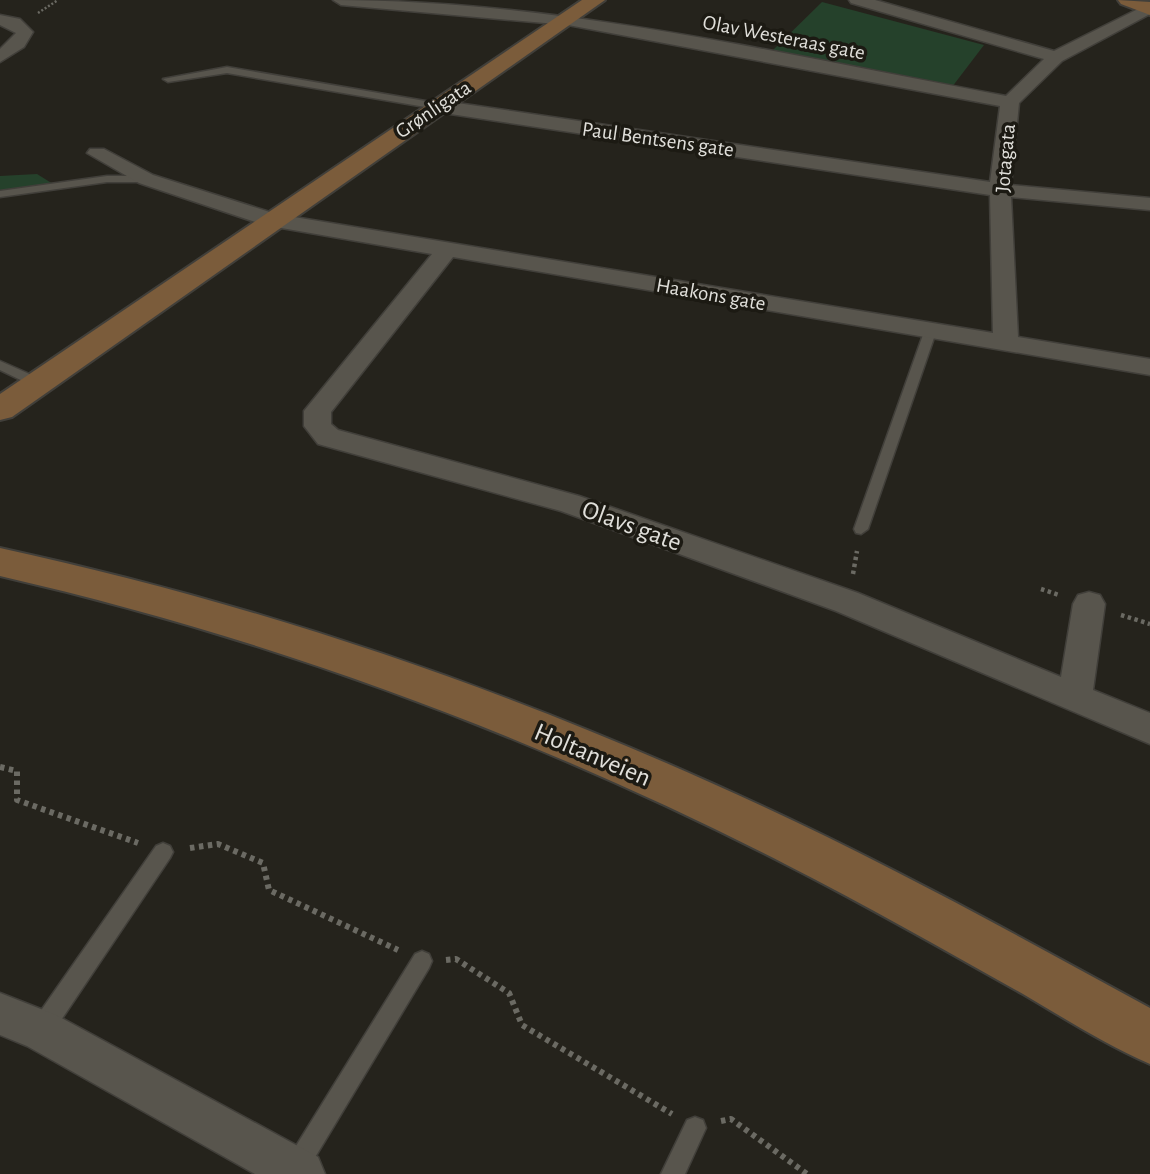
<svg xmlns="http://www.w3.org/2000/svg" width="1150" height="1174" font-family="'Alegreya Sans',sans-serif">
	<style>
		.green { fill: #25412b }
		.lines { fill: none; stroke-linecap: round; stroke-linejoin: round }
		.service-casing { stroke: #413f3a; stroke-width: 3 }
		.minor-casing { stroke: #413f3a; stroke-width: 3 }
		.secondary-casing { stroke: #413f3a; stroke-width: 4 }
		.path-far2 { stroke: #6b6a63; stroke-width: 2.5; stroke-dasharray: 2 2; stroke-linecap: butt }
		.path-far1 { stroke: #6b6a63; stroke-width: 4.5; stroke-dasharray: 3.5 3.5; stroke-linecap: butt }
		.path { stroke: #6b6a63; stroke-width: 6; stroke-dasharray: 4.5 4.5; stroke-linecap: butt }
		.service { fill: #58554d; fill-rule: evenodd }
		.minor { fill: #58554d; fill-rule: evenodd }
		.secondary { fill: #7b5c3b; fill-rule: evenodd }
		.labels { text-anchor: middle; stroke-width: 7; stroke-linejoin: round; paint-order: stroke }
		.far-street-label { font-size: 21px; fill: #e0dfda; stroke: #1c1a13 }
		.street-label { font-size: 26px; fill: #e0dfda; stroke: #1c1a13 }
	</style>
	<rect width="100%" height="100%" fill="#25231c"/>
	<!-- green -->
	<g class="green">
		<path d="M822 2 984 45 952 87 771 52Z"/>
		<path d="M37 174 53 184 0 191V176Z"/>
	</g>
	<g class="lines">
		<defs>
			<g id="service">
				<path d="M227 67 437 103 442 106 437 109 227 73 168 82 163 79Z"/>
				<path d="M107 176H146L151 179 146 182H107L0 197V191Z"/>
				<path d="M930 328 936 332 868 529 861 534 856 533 854 529 924 332Z"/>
				<path d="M0 361 43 380 45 383 43 386H33L0 370Z"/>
				<path d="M163 843 170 846 173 852 170 858 49 1038 41 1041 33 1038 30 1030 33 1022 156 846Z"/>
				<path d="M422 951 429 954 432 961 429 968 305 1174H287L284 1167 288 1159 415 954Z"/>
				<path d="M695 1117 703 1120 706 1128 685 1174H661L687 1120Z"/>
			</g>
			<g id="minor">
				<path d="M333 0C560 0 784 55 1006 96L1044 59 851 3 849 0H875L1054 51 1150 3V14L1062 61 1019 103 1011 185 1150 198V210L1011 197 1018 337 1150 359V375L453 257 331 412V424L338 430 579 496 858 593 1061 677 1073 604 1078 595 1089 592 1100 595 1105 604 1093 690 1150 713V744L836 611 561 511 318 444 304 426V411L432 254 264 225 139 183 87 153 90 149H104L153 175 276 214 993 333 990 195 437 112 428 106 437 100 990 182 1000 106 568 25 341 5Z"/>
				<path d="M0 15 20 19 33 32 24 47 0 62V49L16 33 0 25Z"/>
				<path d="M0 993 56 1015 318 1157 325 1174H255L27 1046 0 1035Z"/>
			</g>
			<g id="secondary">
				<path d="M582 0H605L12 417 0 420V394Z"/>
				<path d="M1118 0 1150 2V15L1121 4Z"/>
				<path d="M0 548C263 605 517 692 762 806 894 867 1022 938 1150 1008V1064C1106 1045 1064 1018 1023 994 944 950 866 905 785 864 535 736 274 639 0 576Z"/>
			</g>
		</defs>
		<!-- service casing -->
		<use href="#service" class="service-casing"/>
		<!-- minor casing -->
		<use href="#minor" class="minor-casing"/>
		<!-- secondary casing -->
		<use href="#secondary" class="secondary-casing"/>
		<!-- path-far2 -->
		<path class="path-far2" d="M38 13 58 0"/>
		<!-- path-far1 -->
		<g class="path-far1">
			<path d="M853 574 857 551"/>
			<path d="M1041 589 1059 595"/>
			<path d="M1121 615 1150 624"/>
		</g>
		<!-- path -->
		<g class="path">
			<path d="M0 767 17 771V800L138 843"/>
			<path d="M190 848 218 844 263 863 269 890 398 950"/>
			<path d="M446 960 456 959 509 993 522 1025 672 1114"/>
			<path d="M721 1121 731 1119 807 1174"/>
		</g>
		<!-- service -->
		<use href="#service" class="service"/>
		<!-- minor -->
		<use href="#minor" class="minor"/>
		<!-- secondary -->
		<use href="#secondary" class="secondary"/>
	</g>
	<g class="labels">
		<!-- far-street labels -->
		<g class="far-street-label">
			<text transform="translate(784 37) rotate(11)" y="7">Olav Westeraas gate</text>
			<text transform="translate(433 109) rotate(-34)" y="7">Grønligata</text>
			<text transform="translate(658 139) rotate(8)" y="7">Paul Bentsens gate</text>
			<text transform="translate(1005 158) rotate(-85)" y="7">Jotagata</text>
			<text transform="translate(711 294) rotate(10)" y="7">Haakons gate</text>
		</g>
		<!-- street labels -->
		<g class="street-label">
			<text transform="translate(632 525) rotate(20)" y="9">Olavs gate</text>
			<text transform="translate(593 754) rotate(23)" y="9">Holtanveien</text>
		</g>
	</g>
</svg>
